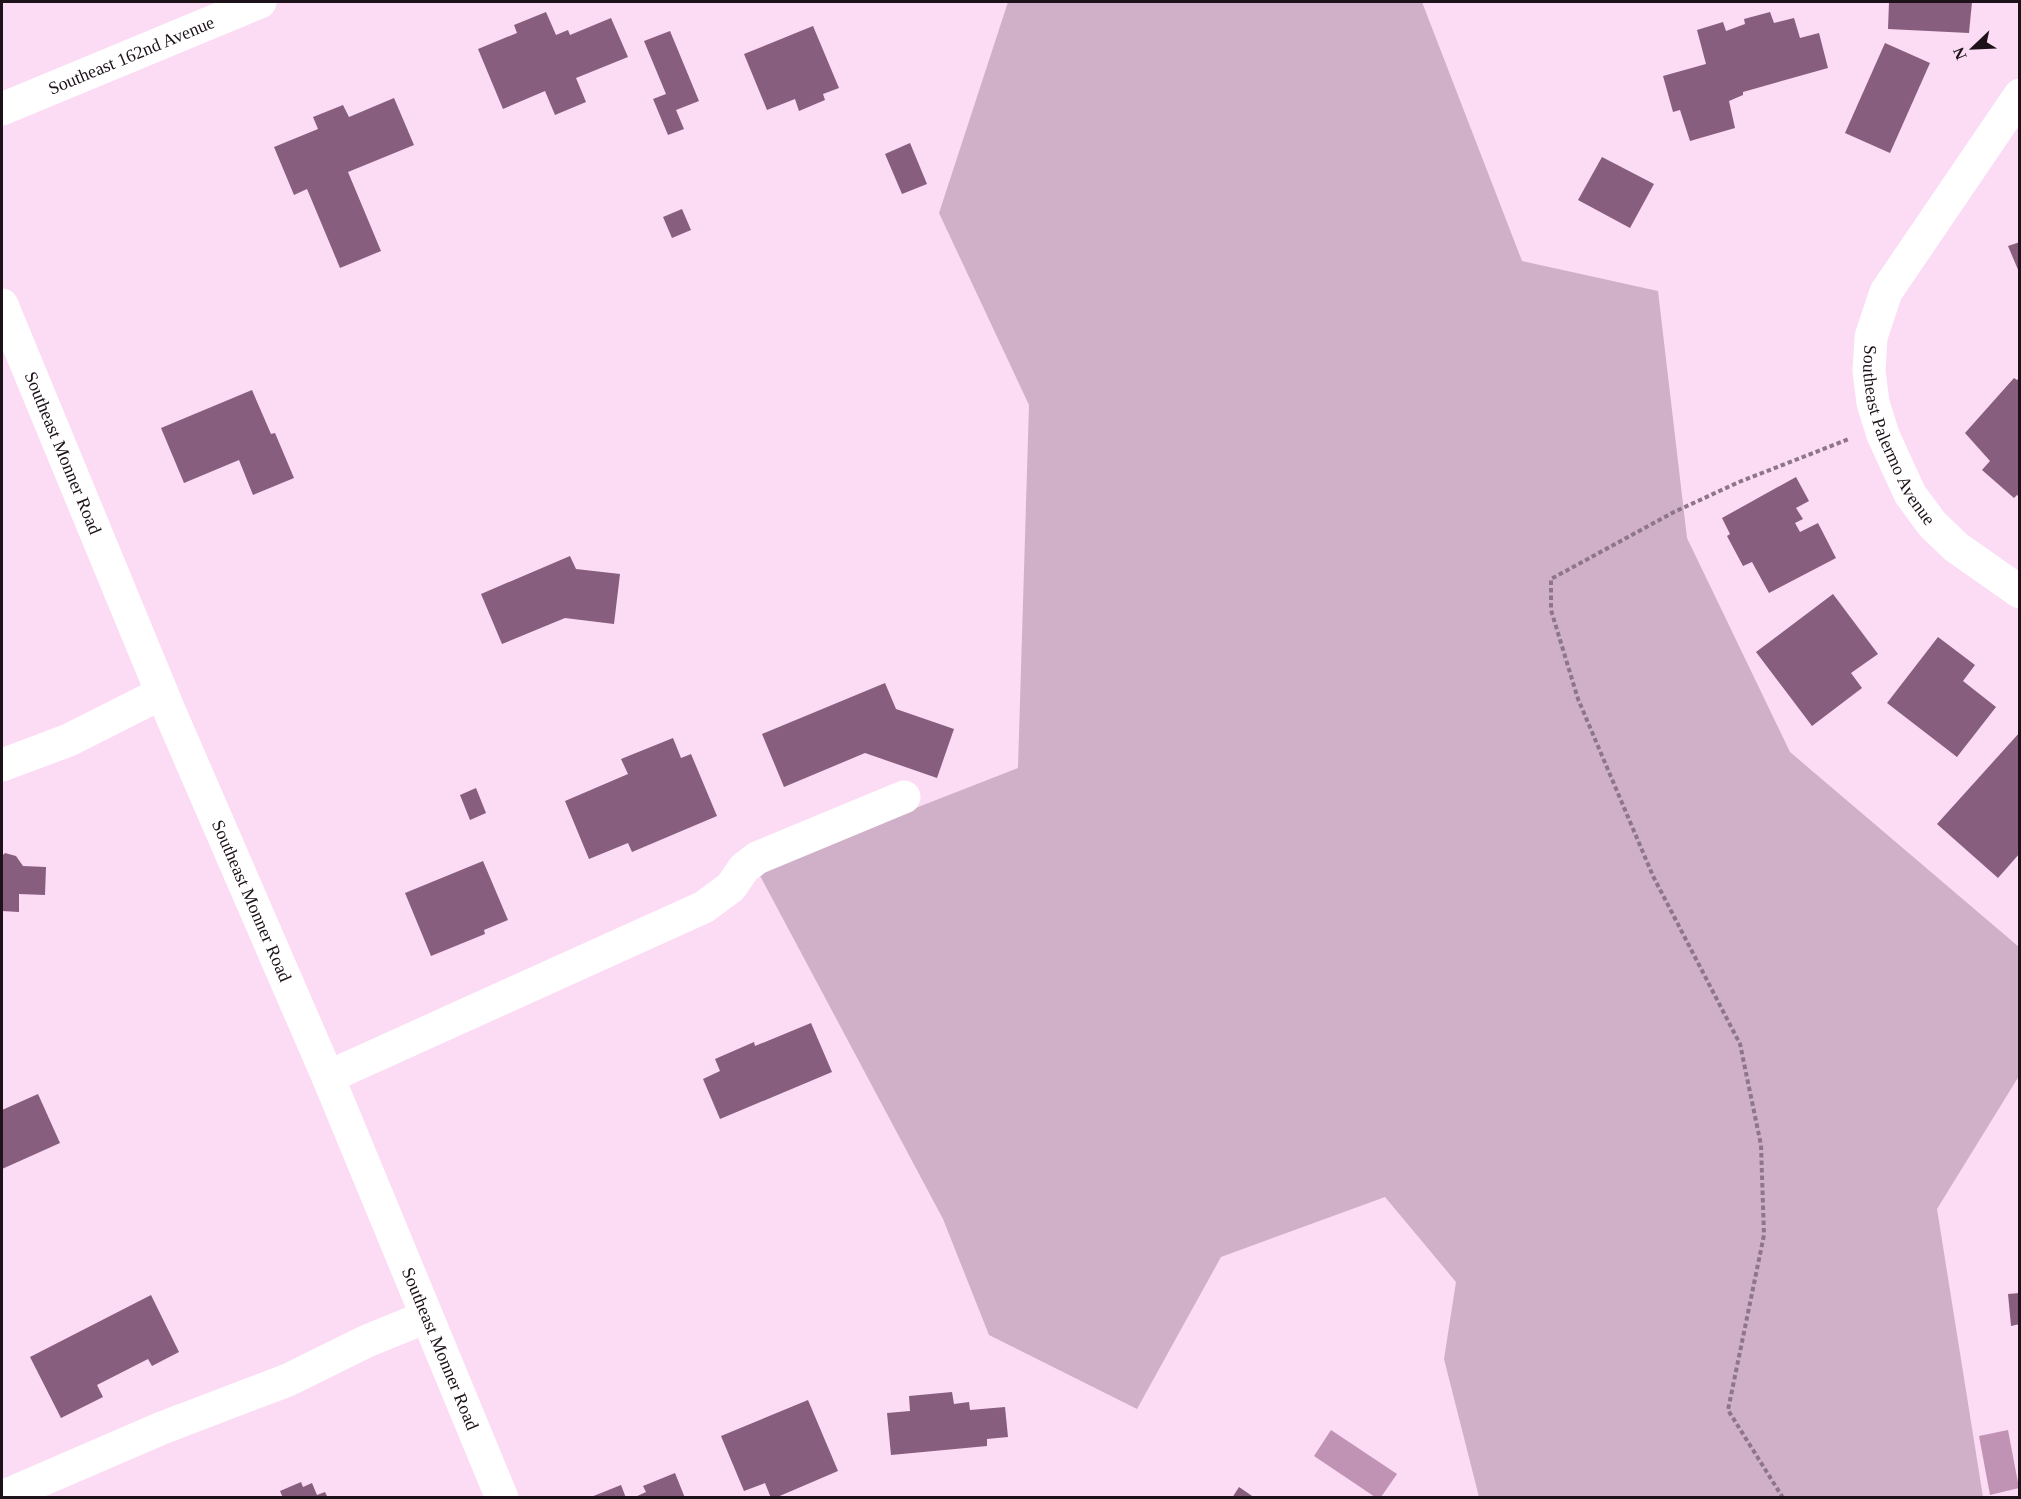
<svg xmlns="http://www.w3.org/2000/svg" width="2021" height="1499" font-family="Georgia,serif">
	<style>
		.green { fill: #d0b0c8 }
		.water { fill: #c093b5 }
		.building { fill: #875e7e }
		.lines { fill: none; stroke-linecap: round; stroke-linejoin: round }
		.path { stroke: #8c7687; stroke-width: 4; stroke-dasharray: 4.5 3; stroke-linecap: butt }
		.minor { stroke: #fff; stroke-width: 33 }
		.labels { text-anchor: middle; stroke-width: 5; stroke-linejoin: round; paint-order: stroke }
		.street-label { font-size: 18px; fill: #1d121a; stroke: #fcdbf4 }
	</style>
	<rect width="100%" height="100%" fill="#fcdbf4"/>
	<!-- green -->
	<path class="green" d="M1008 2H1422L1522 261 1658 291 1687 538 1790 752 2019 947V1076L1937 1209 1983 1497H1479L1444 1359 1456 1282 1385 1197 1221 1257 1137 1409 989 1335 943 1219 757 870 1018 768 1029 405 939 213Z"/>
	<!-- water -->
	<g class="water">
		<path d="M1331 1430 1397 1474 1381 1497H1375L1314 1456Z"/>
		<path d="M2008 1430 2019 1488 1990 1495 1979 1436Z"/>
	</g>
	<!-- building -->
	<g class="building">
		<path d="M1889 2H1972L1969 33 1888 29Z"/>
		<path d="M546 12 556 35 568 30 570 35 611 18 628 57 576 78 586 102 555 115 545 91 503 109 478 49 517 33 514 25Z"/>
		<path d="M1770 12 1774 23 1794 18 1800 38 1819 33 1828 68 1743 92V95L1729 101 1735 128 1690 141 1680 110 1673 112 1663 76 1706 64 1697 30 1723 22 1726 31 1745 24 1744 19Z"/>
		<path d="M813 26 839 88 823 94 825 100 799 111 795 99 767 110 744 54Z"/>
		<path d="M670 31 699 101 676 110 684 129 668 135 653 99 666 94 644 41Z"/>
		<path d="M1885 43 1930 63 1890 153 1845 133Z"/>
		<path d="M394 98 414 145 348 172 381 251 340 268 307 189 294 195 274 147 318 129 313 117 343 105 349 117Z"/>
		<path d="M910 143 927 184 902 194 885 154Z"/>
		<path d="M1602 157 1654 184 1630 228 1578 200Z"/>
		<path d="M682 209 691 230 672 238 663 217Z"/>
		<path d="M2020 242V272H2019L2008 246Z"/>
		<path d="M2020 377V497L2017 495 2014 498 1982 470 1990 461 1965 433 2014 378 2017 380Z"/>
		<path d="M252 390 271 434 275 433 294 478 253 495 239 460 184 483 161 428Z"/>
		<path d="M1796 477 1809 501 1796 508 1803 519 1795 523 1800 532 1818 523 1836 558 1769 593 1752 562 1743 566 1727 536 1730 534 1722 518Z"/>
		<path d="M570 556 576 569 620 574 614 624 565 618 502 644 481 594Z"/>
		<path d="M1833 594 1878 654 1851 673 1862 688 1812 726 1756 652Z"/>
		<path d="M1938 637 1975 665 1963 681 1996 707 1957 757 1887 703Z"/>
		<path d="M885 683 896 709 954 729 937 778 865 753 784 787 762 734Z"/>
		<path d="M2020 732V853L1998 878 1937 824Z"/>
		<path d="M673 738 681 758 691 754 717 816 632 852 628 843 589 859 565 801 628 774 621 759Z"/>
		<path d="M476 788 486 813 470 820 460 795Z"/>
		<path d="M5 853 16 856 23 866 46 867 45 895 19 894V912L2 911V856Z"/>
		<path d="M483 861 508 920 484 930 485 934 431 956 405 893Z"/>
		<path d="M811 1023 832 1072 720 1119 703 1079 720 1071 715 1059 754 1042 755 1046Z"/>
		<path d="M38 1094 60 1143 2 1169V1110Z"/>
		<path d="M2020 1293V1324L2011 1326 2008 1294Z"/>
		<path d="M151 1295 179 1352 152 1366 148 1359 97 1385 103 1397 61 1418 30 1357Z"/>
		<path d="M952 1392 954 1404 969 1402 970 1410 1005 1407 1008 1437 987 1439V1446L891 1455 887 1413 910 1411 909 1396Z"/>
		<path d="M808 1400 838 1471 775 1498H771L765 1483 744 1491 721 1436Z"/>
		<path d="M675 1473 685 1498H633L646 1492 643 1486Z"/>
		<path d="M301 1482 303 1487 312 1483 317 1495 325 1492 328 1498H283L280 1491Z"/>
		<path d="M621 1485 626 1498H591V1497Z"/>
		<path d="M1239 1487 1255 1498H1232Z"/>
	</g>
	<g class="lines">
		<!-- path -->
		<path class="path" d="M1783 1498 1728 1410 1764 1235 1761 1145 1740 1044 1653 876 1578 699 1551 610V579L1674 512 1739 482 1849 439"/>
		<!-- minor -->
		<g class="minor">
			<path id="s1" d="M2020 95 1886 292 1871 337 1869 371 1873 403 1883 435 1910 494 1932 524 1956 547 2020 592"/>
			<path id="s2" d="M2 109 260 2"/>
			<path id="s3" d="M2 305 169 710 328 1077 502 1498"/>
			<path d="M2 765 69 740 162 693"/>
			<path d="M328 1077 704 907 731 887 744 868 757 858 904 797"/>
			<path d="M2 1497 162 1428 288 1380 367 1341 426 1317"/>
		</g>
	</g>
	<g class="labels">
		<!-- street labels -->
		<g class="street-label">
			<text dy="6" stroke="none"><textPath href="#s2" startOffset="140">Southeast 162nd Avenue</textPath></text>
			<text dy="6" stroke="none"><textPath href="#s1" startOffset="390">Southeast Palermo Avenue</textPath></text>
			<text dy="6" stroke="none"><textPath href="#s3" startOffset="160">Southeast Monner Road</textPath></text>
			<text dy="6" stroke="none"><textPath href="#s3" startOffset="646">Southeast Monner Road</textPath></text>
			<text dy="6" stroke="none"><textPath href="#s3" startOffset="1132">Southeast Monner Road</textPath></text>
		</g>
	</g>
	<!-- border -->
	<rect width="2021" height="1499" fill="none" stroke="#1d121a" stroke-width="6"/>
	<!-- north arrow -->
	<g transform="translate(1973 48) rotate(247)" stroke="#fcdbf4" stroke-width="4.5" paint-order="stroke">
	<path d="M0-4.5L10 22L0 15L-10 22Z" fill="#1d121a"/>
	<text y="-9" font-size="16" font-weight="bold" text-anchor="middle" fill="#1d121a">N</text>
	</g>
</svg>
